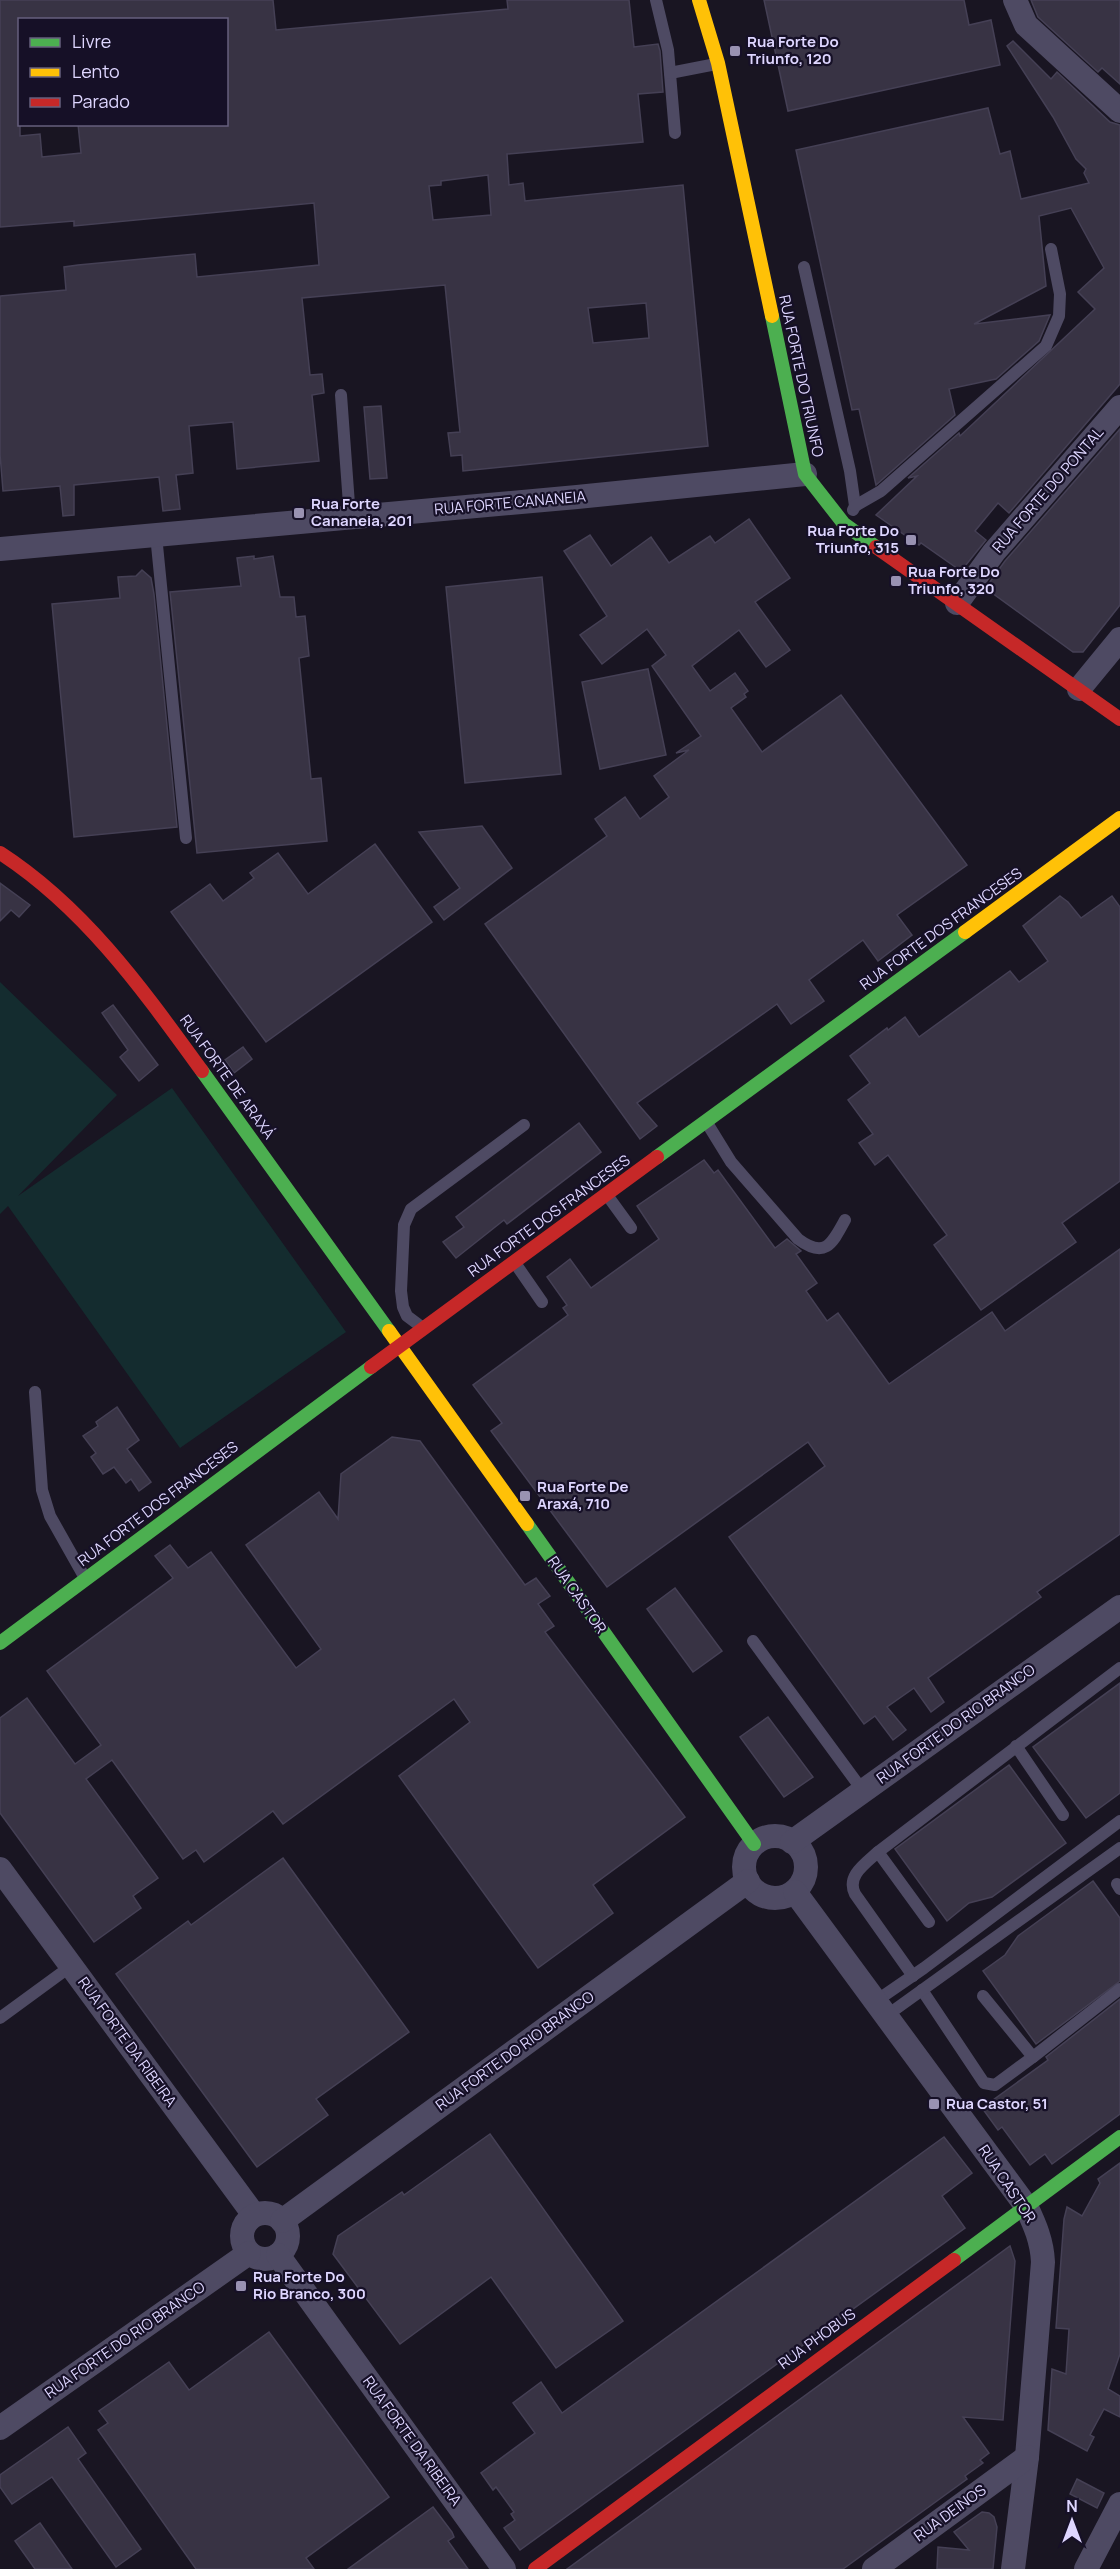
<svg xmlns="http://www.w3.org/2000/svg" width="1120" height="2569" font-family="Manrope,sans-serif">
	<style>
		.green { fill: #142c2f }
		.building { fill: #383344; stroke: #454055; stroke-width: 1.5; fill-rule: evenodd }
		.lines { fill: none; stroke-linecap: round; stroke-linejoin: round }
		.lane { stroke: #4e4a63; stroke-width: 12 }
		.street { stroke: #4e4a63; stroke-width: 24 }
		.fast { stroke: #4caf50; stroke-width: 14 }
		.slow { stroke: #ffc107; stroke-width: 14 }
		.jam { stroke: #c62828; stroke-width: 14 }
		.poi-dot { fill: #9992b2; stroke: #161027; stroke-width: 2 }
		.labels { text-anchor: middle; stroke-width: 4.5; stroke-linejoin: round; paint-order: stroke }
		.poi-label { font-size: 15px; font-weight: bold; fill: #ded6ff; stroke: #161027; text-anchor: start }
		.street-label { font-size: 15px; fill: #ded6ff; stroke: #161027 }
	</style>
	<rect width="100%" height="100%" fill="#191522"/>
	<!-- green -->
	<path class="green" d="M0 982 117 1095 18 1196 172 1088 346 1332 180 1448 8 1206 0 1214Z"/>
	<!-- building -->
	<g class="building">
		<path d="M0 0H273L276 30 508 9 507 0H629L634 47 658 44 660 51 663 92 638 94 643 142 507 154 509 185 523 183 525 201 683 185 708 446 463 471 462 455 451 456 448 433 460 432 445 285 302 298 310 375 322 374 324 393 312 395 319 461 237 469 233 422 189 426 193 473 176 475 180 509 163 511 159 477 74 485V515L63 516 60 486 3 491 0 454V296L66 290 64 267 78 265 195 254 197 277 319 265 314 203 74 226V221L0 227ZM20 20H226V124H78L81 153 42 157 40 134 20 136ZM488 175 491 215 433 220 429 186 441 185V181ZM646 303 649 338 593 343 588 308Z"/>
		<path d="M764 0H964L969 25 991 20 1000 65 788 111Z"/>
		<path d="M1031 0H1120V84L1102 68 1098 72 1038 17Z"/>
		<path d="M1013 41 1051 79 1057 72 1110 122 1120 125V384L1009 513 998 503 975 531 986 540 961 571 921 543 919 545 876 515 917 476 908 478 959 433 960 436 1095 309 1078 292 1104 268 1071 208 1039 216 1046 286 974 324 1050 315 1039 341 996 379 949 389 955 415 876 485 859 409 852 410 796 150 988 108 1000 154 1010 151 1021 199 1089 183 1084 173 1086 169 1076 159 1053 117 1007 46Z"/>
		<path d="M381 406 387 478 370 479 364 407Z"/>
		<path d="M1120 429V605L1083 652H1073L988 590 987 586 1005 561Z"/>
		<path d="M749 519 790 578 755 602 790 650 766 667 739 630 692 666 710 691 735 673 748 691 744 694 746 697 731 708 762 752 841 695 967 865 897 915 912 935 878 961 863 940 809 980 824 1001 791 1024 777 1004 637 1103 657 1126 640 1139 485 924 607 836 595 819 625 797 640 819 669 797 654 776 689 750 676 753 701 736 652 666 666 655 647 629 602 664 580 635 607 616 564 551 590 535 611 566 651 537 669 563 710 536 715 543Z"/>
		<path d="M254 556V559L273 556 280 597H294L296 617 305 616 309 656 299 658 311 779 321 778 327 841 197 853 170 592 241 586 237 558Z"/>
		<path d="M142 570 151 578 154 594 177 827 74 837 52 604 120 598 118 577 136 576Z"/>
		<path d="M542 577 561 774 465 783 446 587Z"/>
		<path d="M648 669 666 755 600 769 582 682Z"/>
		<path d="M482 826 512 868 444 920 434 907 460 888 419 832Z"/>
		<path d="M375 844 432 922 266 1042 171 912 210 884 223 901 254 878 250 873 278 853 308 894Z"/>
		<path d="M0 883 30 905 19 917 11 910 0 921Z"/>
		<path d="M1060 896 1068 902 1081 918 1112 896 1120 907V1181L1062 1223 1076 1242 981 1310 934 1245 947 1235 888 1155 875 1165 859 1143 873 1134 848 1100 870 1083 850 1056 887 1028 888 1030 905 1017 919 1037 1010 971 1019 982 1048 961 1023 926Z"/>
		<path d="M113 1005 158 1065 139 1081 120 1057 128 1050 102 1013Z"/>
		<path d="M243 1047 252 1059 234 1073 225 1060Z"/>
		<path d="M579 1123 601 1152 507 1224 504 1220 456 1258 443 1242 464 1227 456 1217Z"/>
		<path d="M704 1160 714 1173 718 1170 775 1248 787 1239 801 1251 796 1254 817 1283 806 1291 827 1321 838 1313 889 1384 992 1312 1005 1331 1120 1249V1534L1037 1592 1041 1597 928 1678 944 1702 931 1712 914 1688 887 1707 906 1730 893 1740 875 1716 864 1724 729 1537 825 1466 808 1442 607 1587 491 1431 502 1423 473 1385 568 1315 563 1308 567 1305 547 1277 570 1259 591 1288 659 1239 637 1206Z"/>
		<path d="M117 1407 139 1440 127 1449 151 1482 139 1491 131 1479 126 1483 114 1467 103 1474 91 1457 96 1453 83 1436 98 1426 96 1422Z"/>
		<path d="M392 1437 420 1441 525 1585 536 1578 550 1596 538 1604 554 1626 545 1632 685 1817 593 1885 613 1913 538 1968 399 1776 470 1722 454 1699 283 1824 273 1811 204 1862 196 1850 183 1859 112 1760 86 1779 158 1878 133 1896 141 1908 94 1942 0 1813V1718L27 1698 75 1764 101 1745 47 1671 173 1578 155 1556 170 1545 188 1568 211 1552 296 1668 321 1649 246 1545 319 1492 338 1519 341 1474Z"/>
		<path d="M675 1588 722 1651 693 1672 647 1609Z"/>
		<path d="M1120 1683V1793L1086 1818 1033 1747Z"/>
		<path d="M768 1717 813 1777 784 1797 740 1737Z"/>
		<path d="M1009 1765 1066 1843 992 1897 969 1903 947 1921 895 1849Z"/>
		<path d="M283 1858 409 2032 316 2099 328 2115 257 2167 116 1974 188 1921 191 1925Z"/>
		<path d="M1093 1881 1120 1918V1981L1036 2044 983 1971 1005 1955 1018 1936Z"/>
		<path d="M1120 1999V2114L1052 2164 1045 2154 1030 2165 1002 2127 998 2130 982 2108 1048 2060 1046 2057Z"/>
		<path d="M490 2134 623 2321 556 2368 491 2277 400 2344 333 2254 338 2236 402 2192 404 2195Z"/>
		<path d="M944 2137 972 2173 942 2196 965 2228 520 2550 504 2528 515 2520 511 2514 514 2512 496 2487 493 2490 481 2473 535 2433 513 2403 541 2382 562 2413Z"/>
		<path d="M1120 2163V2354L1108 2389 1120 2396V2417L1104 2409 1090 2435 1094 2437 1087 2451 1048 2430 1052 2369 1066 2374 1069 2329 1056 2328 1064 2219 1067 2207 1082 2216 1100 2183 1098 2179Z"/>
		<path d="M1010 2246 1015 2261 1003 2420 963 2417 989 2453 980 2460 983 2463 965 2476 967 2479 930 2506 843 2569H567Z"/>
		<path d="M269 2332 389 2497 306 2558 314 2569H196L98 2430 108 2423 99 2411 169 2362 189 2390Z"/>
		<path d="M68 2427 86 2453 78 2459 141 2549 116 2567 52 2477 12 2504 0 2487V2475Z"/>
		<path d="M1077 2479 1104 2493 1097 2508 1070 2494Z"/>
		<path d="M433 2507 452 2532 454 2537 448 2541 468 2569H348Z"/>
		<path d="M982 2512 989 2513 994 2517 997 2527 993 2569H937L938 2547 969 2550 954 2532Z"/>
		<path d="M40 2523 72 2569H35L15 2541Z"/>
	</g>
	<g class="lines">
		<!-- lane -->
		<g class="lane">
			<path d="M656 0 668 50 675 133"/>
			<path d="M670 73 716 64"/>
			<path d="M804 267 850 471 855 506 853 510"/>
			<path d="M341 395 350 518"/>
			<path d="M855 506 881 491 1046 346 1059 316 1060 294 1051 249"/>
			<path d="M156 535 186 838"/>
			<path d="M707 1123 731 1162 798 1239C825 1259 832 1244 845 1220"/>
			<path d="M607 1195 631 1228"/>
			<path d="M515 1263 542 1302"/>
			<path d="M423 1328 407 1316 403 1307 401 1291 404 1225 411 1209 524 1125"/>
			<path d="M35 1392 42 1490 50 1516 85 1578"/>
			<path d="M753 1641 863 1791"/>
			<path d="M1016 1746 1063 1815"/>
			<path d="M878 1852 929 1922"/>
			<path d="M1117 1884 1120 1889"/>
			<path d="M913 1976 855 1894C846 1876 865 1864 878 1852L1120 1668"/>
			<path d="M922 1990 984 2083 995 2085 1033 2057"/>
			<path d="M983 1996 1033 2057 1120 1989"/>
			<path d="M876 2001 924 1968 1120 1821"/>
			<path d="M886 2016 1120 1848"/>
			<path d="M0 2018 71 1966"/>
		</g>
		<!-- street -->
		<g class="street">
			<path d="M1015 0 1026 25 1120 111"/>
			<path d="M0 549 577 497 805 474"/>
			<path d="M957 603 994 552 1120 407"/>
			<path d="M1079 689 1120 639"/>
			<circle cx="775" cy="1867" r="31"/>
			<path d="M792 1842 1120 1607"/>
			<path d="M0 1869 254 2215"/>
			<path d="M795 1892 1026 2206C1035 2225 1042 2241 1043 2262L1027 2457 1013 2569"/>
			<circle cx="265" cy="2236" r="23"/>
			<path d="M282 2221 748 1881"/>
			<path d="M278 2255 504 2569"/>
			<path d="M0 2428 249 2253"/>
			<path d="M874 2569 1027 2457"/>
			<path d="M1086 2569 1120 2504"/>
		</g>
		<!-- fast -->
		<g class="fast">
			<path d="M772 316 805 474 844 524 876 547"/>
			<path d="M202 1071 389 1331"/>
			<path d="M657 1157 965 932"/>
			<path d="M527 1524 754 1844"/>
			<path d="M0 1643 371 1367"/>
			<path d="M954 2260 1120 2137"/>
		</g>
		<!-- slow -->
		<g class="slow">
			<path d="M699 0 718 63 772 316"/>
			<path d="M965 932 1120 818"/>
			<path d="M389 1331 527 1524"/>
		</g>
		<!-- jam -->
		<g class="jam">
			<path d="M876 547 1120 719"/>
			<path d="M0 853C85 908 143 990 202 1071"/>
			<path d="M371 1367 657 1157"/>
			<path d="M535 2569 954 2260"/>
		</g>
	</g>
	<!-- markers -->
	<g class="poi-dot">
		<rect x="729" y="45" width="12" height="12" rx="3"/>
		<rect x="293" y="507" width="12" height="12" rx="3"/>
		<rect x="905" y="534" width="12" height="12" rx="3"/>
		<rect x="890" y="575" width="12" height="12" rx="3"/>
		<rect x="519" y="1490" width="12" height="12" rx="3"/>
		<rect x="928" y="2098" width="12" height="12" rx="3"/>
		<rect x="235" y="2280" width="12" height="12" rx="3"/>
	</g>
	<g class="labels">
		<!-- poi labels -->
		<g class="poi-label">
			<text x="747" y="47">Rua Forte Do<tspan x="747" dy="17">Triunfo, 120</tspan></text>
			<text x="311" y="509">Rua Forte<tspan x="311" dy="17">Cananeia, 201</tspan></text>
			<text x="899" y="536" text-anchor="end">Rua Forte Do<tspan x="899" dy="17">Triunfo, 315</tspan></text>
			<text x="908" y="577">Rua Forte Do<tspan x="908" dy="17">Triunfo, 320</tspan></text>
			<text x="537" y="1492">Rua Forte De<tspan x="537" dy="17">Araxá, 710</tspan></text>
			<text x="946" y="2109">Rua Castor, 51</text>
			<text x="253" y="2282">Rua Forte Do<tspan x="253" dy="17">Rio Branco, 300</tspan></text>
		</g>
		<!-- street labels -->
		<g class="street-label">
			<text transform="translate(801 376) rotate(78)" y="5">RUA FORTE DO TRIUNFO</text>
			<text transform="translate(1048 490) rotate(-49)" y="5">RUA FORTE DO PONTAL</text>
			<text transform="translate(510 503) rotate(-5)" y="5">RUA FORTE CANANEIA</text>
			<text transform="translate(941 929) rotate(-36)" y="5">RUA FORTE DOS FRANCESES</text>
			<text transform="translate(227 1077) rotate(54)" y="5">RUA FORTE DE ARAXÁ</text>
			<text transform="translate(549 1216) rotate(-36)" y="5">RUA FORTE DOS FRANCESES</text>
			<text transform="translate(158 1504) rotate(-37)" y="5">RUA FORTE DOS FRANCESES</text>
			<text transform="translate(577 1595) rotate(55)" y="5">RUA CASTOR</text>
			<text transform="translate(956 1724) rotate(-36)" y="5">RUA FORTE DO RIO BRANCO</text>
			<text transform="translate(127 2042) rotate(54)" y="5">RUA FORTE DA RIBEIRA</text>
			<text transform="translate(515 2051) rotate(-36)" y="5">RUA FORTE DO RIO BRANCO</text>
			<text transform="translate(1007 2184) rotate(56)" y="5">RUA CASTOR</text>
			<text transform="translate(817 2339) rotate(-36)" y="5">RUA PHOBUS</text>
			<text transform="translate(125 2340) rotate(-35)" y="5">RUA FORTE DO RIO BRANCO</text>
			<text transform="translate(412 2441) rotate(54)" y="5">RUA FORTE DA RIBEIRA</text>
			<text transform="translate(950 2513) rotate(-36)" y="5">RUA DEINOS</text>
		</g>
	</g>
	<!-- legend -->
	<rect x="18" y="18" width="210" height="108" fill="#161027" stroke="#665f7d" stroke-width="1.5"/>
	<rect x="30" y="38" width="30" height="9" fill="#4caf50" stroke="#665f7d" stroke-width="1.5"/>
	<text x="72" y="48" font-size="18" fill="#ded6ff">Livre</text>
	<rect x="30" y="68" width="30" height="9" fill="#ffc107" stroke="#665f7d" stroke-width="1.5"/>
	<text x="72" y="78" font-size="18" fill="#ded6ff">Lento</text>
	<rect x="30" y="98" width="30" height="9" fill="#c62828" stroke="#665f7d" stroke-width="1.5"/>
	<text x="72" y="108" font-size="18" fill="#ded6ff">Parado</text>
	<!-- north arrow -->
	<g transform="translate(1072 2521)" stroke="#161027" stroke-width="4.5" paint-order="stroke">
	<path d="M0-4.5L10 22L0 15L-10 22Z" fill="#ded6ff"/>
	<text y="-9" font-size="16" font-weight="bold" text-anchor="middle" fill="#ded6ff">N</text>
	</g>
</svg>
